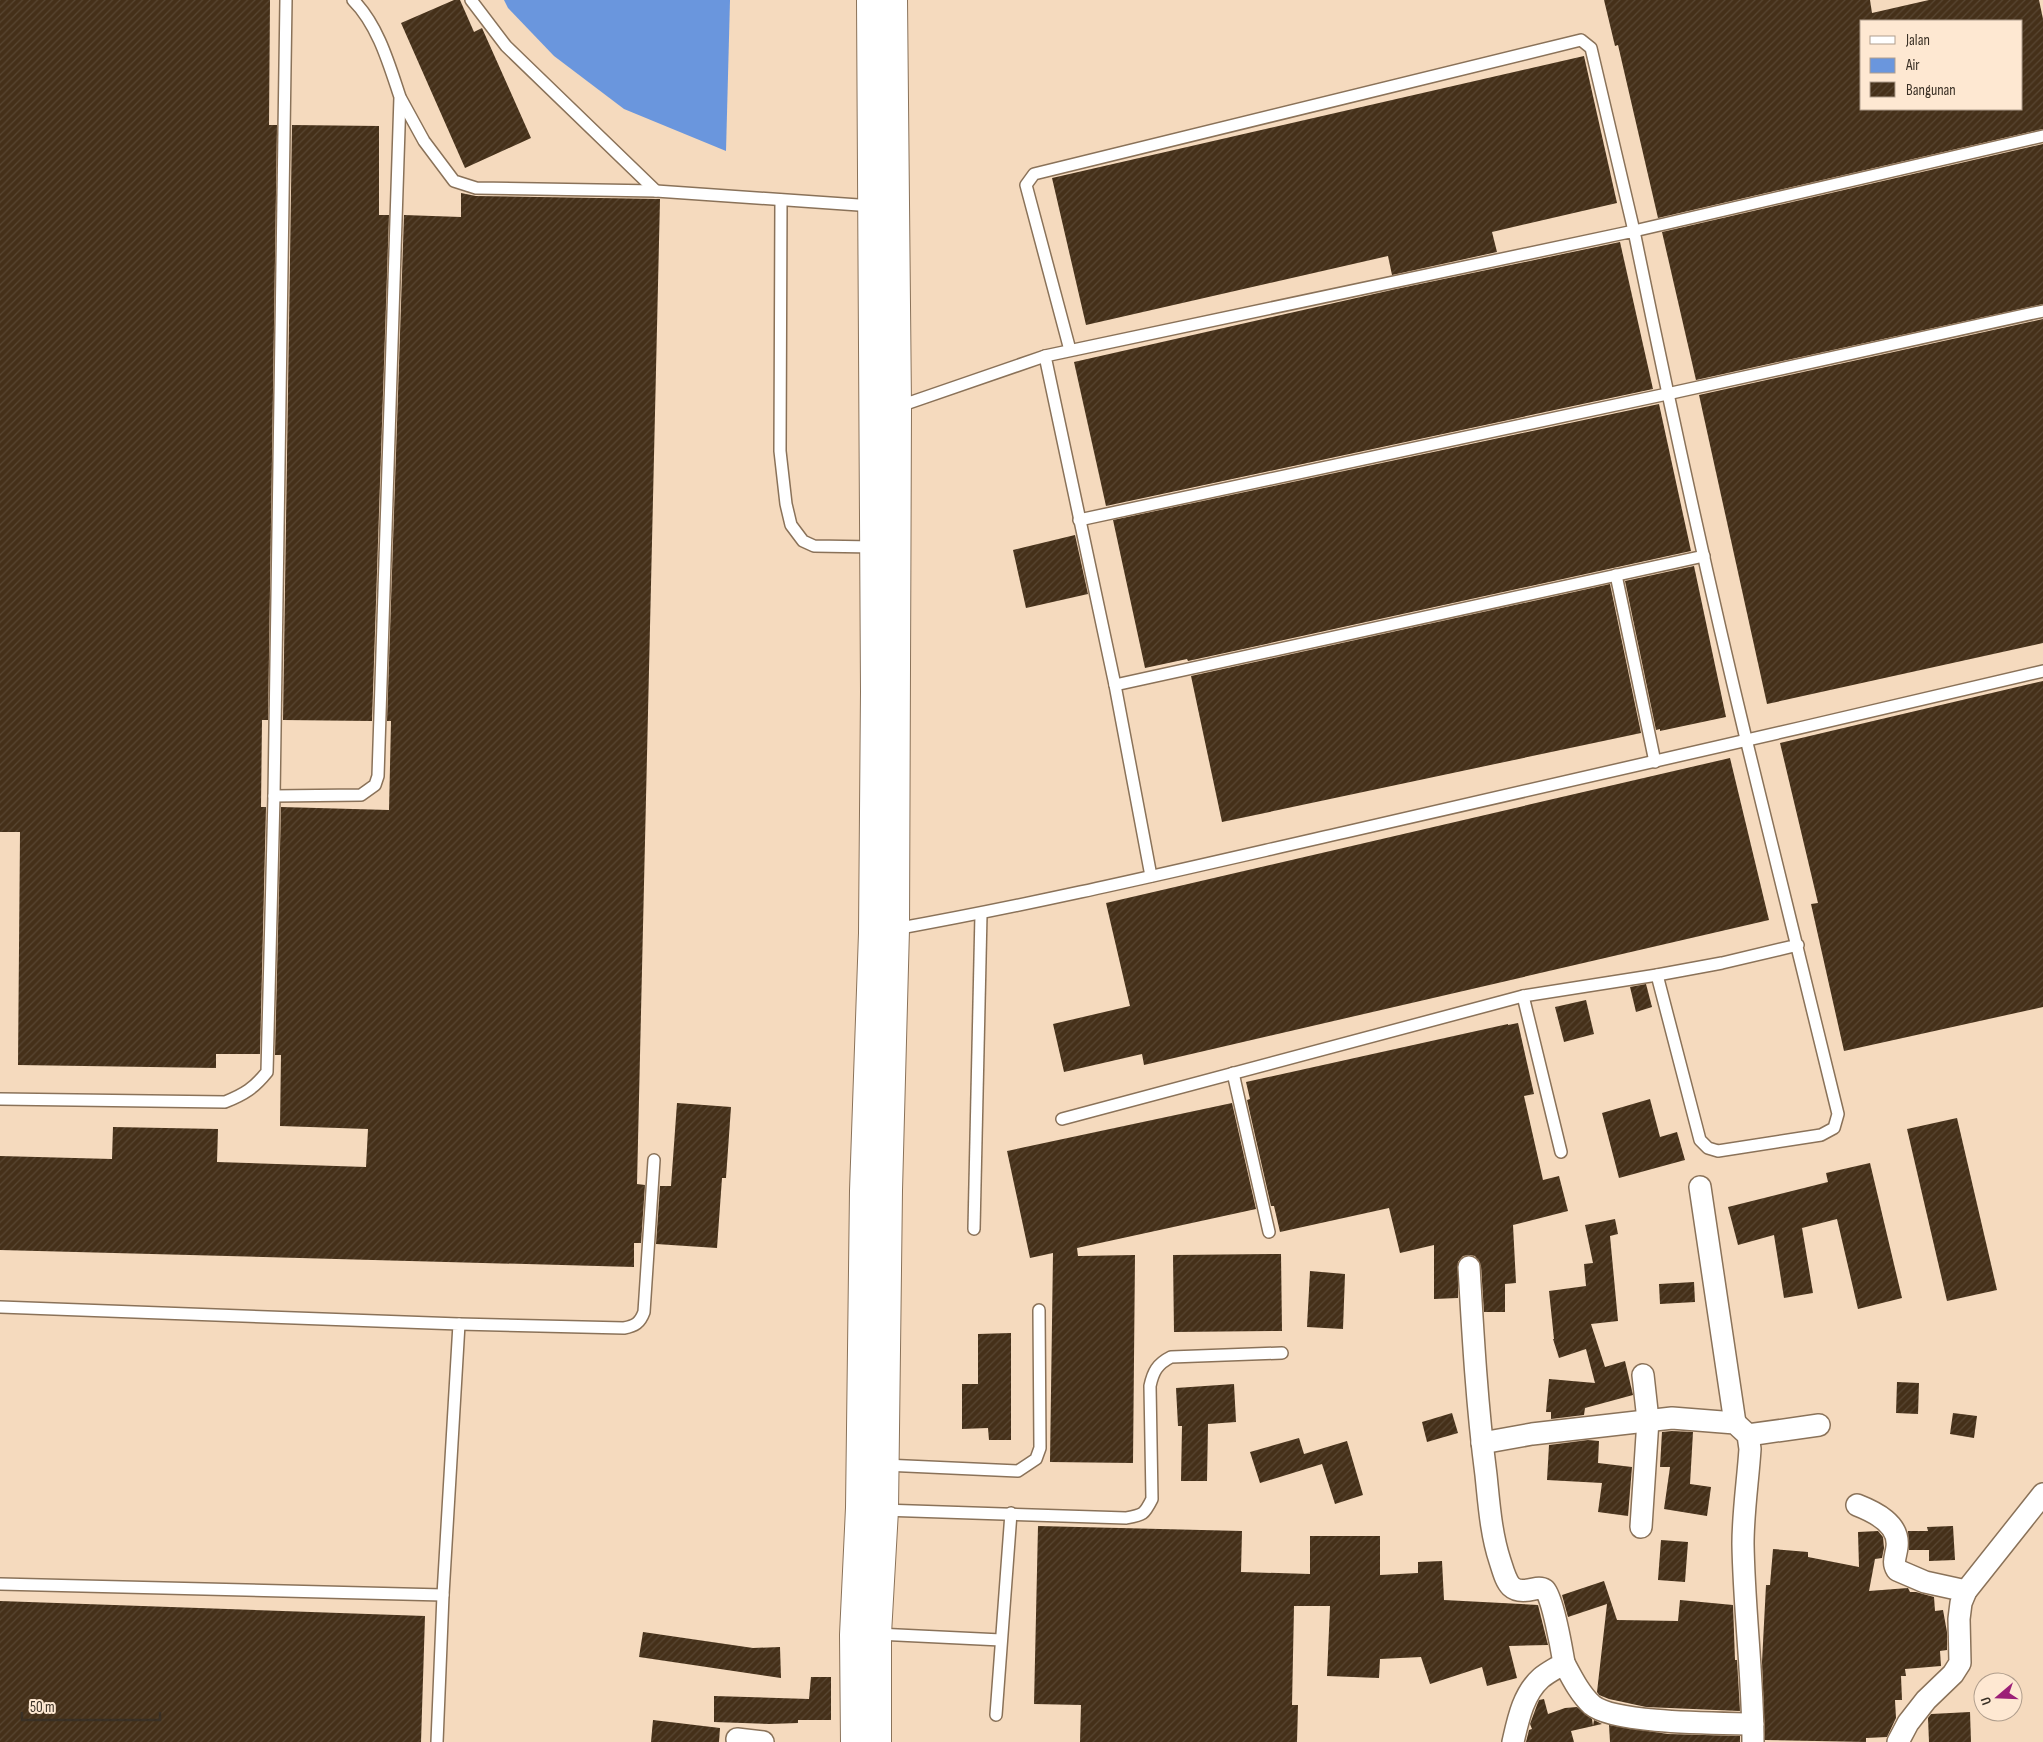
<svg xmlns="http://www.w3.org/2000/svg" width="2043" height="1742" font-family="'Sofia Sans Condensed',sans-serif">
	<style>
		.water { fill: #6a96dd }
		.building { fill: url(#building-hatch); fill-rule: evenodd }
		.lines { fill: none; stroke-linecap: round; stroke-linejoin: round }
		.service-casing { stroke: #8a7259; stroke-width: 14 }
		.minor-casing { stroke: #8a7259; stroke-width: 24 }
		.tertiary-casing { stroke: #8a7259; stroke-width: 30 }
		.service { stroke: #fff; stroke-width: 11 }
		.minor { stroke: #fff; stroke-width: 21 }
		.tertiary { stroke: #fff; stroke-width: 28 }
	</style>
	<defs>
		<pattern id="building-hatch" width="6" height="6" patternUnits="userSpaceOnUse" patternTransform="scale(1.25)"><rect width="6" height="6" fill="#453019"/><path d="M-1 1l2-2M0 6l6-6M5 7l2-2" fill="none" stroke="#584632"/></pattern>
	</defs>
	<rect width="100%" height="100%" fill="#f5dabe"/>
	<!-- water -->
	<path class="water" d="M504 0H730L726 151 624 109 554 56 508 8Z"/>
	<!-- building -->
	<g class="building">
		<path d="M0 0H270L269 125H277L268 720H262L261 807H266L260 1054H216V1068L18 1065 20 832H0Z"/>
		<path d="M454 0H460L474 32 482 28 531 138 465 168 401 23Z"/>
		<path d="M1604 0H1870L1872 13 1929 0H2039L2043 19V129L1658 218 1618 45 1615 46ZM1862 21H2022V109H1862Z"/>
		<path d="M1584 56 1617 203 1492 232 1497 252 1392 275 1388 256 1086 325 1052 178Z"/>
		<path d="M292 125 379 126V215H389L372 721 283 720Z"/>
		<path d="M2043 144V304L1696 380 1662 232Z"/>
		<path d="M461 193 476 196 660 199 637 1184 645 1185 641 1243H634V1267L0 1250V1156L112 1159 113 1127 218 1129 217 1162 366 1167 368 1129 280 1126 281 1055H275L281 807 389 810 391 721H387L404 215 461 217Z"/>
		<path d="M1620 242 1653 389 1106 506 1074 362 1396 289Z"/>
		<path d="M2043 319V643L1767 704 1699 395Z"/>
		<path d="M1659 404 1691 551 1188 661 1187 659 1145 668 1113 520Z"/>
		<path d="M1075 535 1088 594 1026 608 1013 550Z"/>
		<path d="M1694 566 1726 717 1660 731V729L1656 730 1625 581Z"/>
		<path d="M1610 584 1641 733 1222 822 1191 676Z"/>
		<path d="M2043 681V1007L1844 1051 1811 904 1818 903 1780 743Z"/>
		<path d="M1730 758 1769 920 1144 1065 1142 1054 1064 1072 1053 1024 1130 1006 1106 903Z"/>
		<path d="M1646 984 1652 1007 1636 1012 1630 987Z"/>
		<path d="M1586 1000 1594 1034 1564 1042 1555 1007Z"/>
		<path d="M1518 1023 1534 1094 1524 1096 1543 1180 1559 1176 1568 1211 1513 1225 1516 1283 1505 1284V1312H1484L1481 1266 1475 1256 1469 1255 1463 1256 1458 1262V1298L1434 1299V1245L1400 1253 1389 1208 1280 1232 1274 1206H1271L1247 1100 1250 1099 1246 1082 1508 1024V1025Z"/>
		<path d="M1650 1099 1660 1137 1677 1132 1685 1160 1619 1178 1602 1113Z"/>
		<path d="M677 1103 731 1107 726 1178H722L717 1248 656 1244 660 1186H671Z"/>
		<path d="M1232 1103 1256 1209 1077 1248 1078 1256 1135 1255 1133 1463 1050 1462 1053 1253 1030 1258 1007 1151Z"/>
		<path d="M1957 1118 1997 1290 1947 1301 1907 1129Z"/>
		<path d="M1870 1163 1902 1298 1858 1309 1837 1219 1802 1228 1813 1293 1784 1298 1774 1235 1738 1245 1728 1207 1828 1182 1826 1173Z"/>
		<path d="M1615 1219 1618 1234 1610 1236 1618 1321 1591 1324 1605 1367 1625 1361 1633 1395 1585 1408 1584 1415 1551 1419V1412H1546L1549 1379 1595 1383 1586 1349 1559 1358 1553 1339H1554L1549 1291 1586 1286 1584 1264 1593 1263 1585 1225Z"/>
		<path d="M1281 1254 1282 1331 1174 1332 1173 1255Z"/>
		<path d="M1310 1271 1345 1274 1343 1329 1307 1327Z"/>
		<path d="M1694 1282 1695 1302 1660 1304 1659 1284Z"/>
		<path d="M1011 1333V1440H989L988 1428 962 1429V1384H978V1334Z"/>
		<path d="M1897 1382 1919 1383 1918 1414 1896 1413Z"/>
		<path d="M1234 1384 1236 1422 1208 1424 1207 1481H1181L1182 1426H1178L1176 1388Z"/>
		<path d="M1452 1413 1458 1433 1427 1442 1422 1422Z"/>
		<path d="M1953 1413 1977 1416 1974 1438 1950 1434Z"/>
		<path d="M1672 1431 1693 1432 1690 1484 1711 1487 1707 1516 1664 1509 1670 1467H1660L1662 1432Z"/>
		<path d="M1299 1438 1304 1454 1347 1441 1363 1495 1335 1504 1322 1464 1260 1483 1250 1452Z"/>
		<path d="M1588 1440 1599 1441 1598 1463 1632 1467 1628 1516 1598 1512 1602 1483 1547 1480 1549 1445Z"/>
		<path d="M1038 1526 1242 1531 1241 1572 1310 1574V1536H1380V1575L1418 1573V1562L1442 1561 1444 1600 1538 1605 1548 1645 1509 1646 1517 1678 1487 1686 1482 1667 1430 1684 1421 1657 1380 1659 1379 1678 1327 1676 1330 1606H1294L1292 1705H1298L1297 1742H1080L1081 1705 1034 1704Z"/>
		<path d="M1953 1526 1955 1560 1929 1561V1550H1909L1908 1531H1928L1927 1527Z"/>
		<path d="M1878 1531 1883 1537 1884 1548 1882 1558 1875 1559 1869 1591 1908 1588 1910 1592H1916L1934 1597 1935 1611 1943 1610 1947 1632V1650L1940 1651 1941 1666 1905 1669 1906 1676H1901L1902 1700H1895L1896 1718 1887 1737 1866 1738V1742L1765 1740 1762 1662 1766 1585H1770L1773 1549 1808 1552V1557L1859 1567 1858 1532Z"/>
		<path d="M1661 1540 1688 1542 1685 1582 1658 1580Z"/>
		<path d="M1604 1581 1617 1620 1678 1621 1680 1600 1733 1605 1735 1660H1737L1740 1711 1646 1707 1609 1699 1599 1695 1597 1692 1607 1604 1568 1617 1562 1595Z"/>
		<path d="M0 1601 425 1616 421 1742H0Z"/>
		<path d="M643 1632 753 1648 780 1647 781 1678 639 1657Z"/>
		<path d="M811 1677H831V1720H798V1723L769 1724 714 1722V1696L809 1699Z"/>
		<path d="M1544 1699 1548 1714 1565 1708 1577 1707 1592 1719 1593 1726 1594 1720 1602 1724 1571 1731 1574 1742H1526L1529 1730 1532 1729 1530 1724 1537 1705 1539 1700Z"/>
		<path d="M1970 1712 1971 1742H1929L1928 1718 1931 1714Z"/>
		<path d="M653 1720 720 1728 719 1742H651Z"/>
		<path d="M1609 1725 1668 1734 1740 1736V1742H1610Z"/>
	</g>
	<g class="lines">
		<defs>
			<g id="service">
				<path d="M471 0 506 46 656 191"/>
				<path d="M401 99 424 141 454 181 476 188 656 191 873 206"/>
				<path d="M781 200 780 451 786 504 791 525 803 541 814 546 874 547"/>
				<path d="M1070 350 1026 185 1034 174 1581 40 1591 48 1634 231 2043 136"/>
				<path d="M897 407 1045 356"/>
				<path d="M1079 520 1667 394 2043 311"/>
				<path d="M1616 575 1655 762"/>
				<path d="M1115 685 1704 556"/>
				<path d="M274 796 361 795 375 785 378 776 400 97C389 64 378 25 353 0"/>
				<path d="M1151 876 1115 685 1045 356 1634 231C1669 402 1706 573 1747 743 1777 867 1808 990 1838 1114L1834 1128 1821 1135 1718 1151 1708 1148 1700 1140 1657 975 1722 963 1798 945"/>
				<path d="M895 929C1046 902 1196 866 1346 832 1578 779 1811 726 2043 671"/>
				<path d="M1523 996 1561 1152"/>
				<path d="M1233 1073 1269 1232"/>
				<path d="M0 1099 225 1102C245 1094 254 1088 267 1072L274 796 286 0"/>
				<path d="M1062 1119 1523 996 1657 975"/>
				<path d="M974 1229 981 914"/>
				<path d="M0 1307 459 1324 443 1595 437 1742"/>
				<path d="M459 1324 624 1328C635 1326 640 1323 644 1312L654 1160"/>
				<path d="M884 1465 1018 1471 1036 1459 1040 1448 1039 1310"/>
				<path d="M882 1510 1126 1518C1143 1515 1144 1515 1152 1499L1150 1386C1153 1372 1157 1364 1171 1357L1282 1353"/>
				<path d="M0 1584 443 1595"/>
				<path d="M877 1634 1001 1640"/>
				<path d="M996 1715 1011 1513"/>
			</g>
			<g id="minor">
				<path d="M1700 1187 1735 1423"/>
				<path d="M1469 1267C1473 1336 1477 1406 1486 1475 1489 1504 1491 1534 1500 1561 1507 1583 1509 1595 1534 1589 1538 1588 1542 1588 1545 1590 1552 1595 1562 1651 1564 1663 1557 1668 1548 1672 1541 1678 1523 1694 1518 1720 1513 1742"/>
				<path d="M1748 1435 1819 1425"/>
				<path d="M1482 1443 1532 1434 1672 1418 1735 1423 1748 1435 1750 1449C1748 1480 1743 1512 1743 1544 1744 1610 1753 1676 1753 1742"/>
				<path d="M1857 1505C1875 1512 1900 1524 1897 1547 1896 1556 1892 1562 1897 1570L1925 1582 1966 1591"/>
				<path d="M1641 1527 1648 1420 1643 1375"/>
				<path d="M1564 1663C1572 1678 1580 1694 1592 1705 1615 1724 1719 1723 1753 1724"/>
				<path d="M737 1739 763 1742"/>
				<path d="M1898 1742 1908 1723 1926 1700 1953 1674 1960 1663 1959 1619 1961 1603 1966 1591 2043 1494"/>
			</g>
			<g id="tertiary">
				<path d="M855 1742 854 1635 860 1508 864 1191 873 933 875 691 871 0"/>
				<path d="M877 1742V1634L884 1510 888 1190 895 929 897 407 893 0"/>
			</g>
		</defs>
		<!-- service casing -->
		<use href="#service" class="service-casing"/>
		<!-- minor casing -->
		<use href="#minor" class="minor-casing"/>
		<!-- tertiary casing -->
		<use href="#tertiary" class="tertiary-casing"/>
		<!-- service -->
		<use href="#service" class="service"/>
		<!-- minor -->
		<use href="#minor" class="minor"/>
		<!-- tertiary -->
		<use href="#tertiary" class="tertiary"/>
	</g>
	<!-- legend -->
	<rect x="1860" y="20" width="162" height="90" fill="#fee8d2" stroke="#b09e8d"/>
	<rect x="1870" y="36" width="25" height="8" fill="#ffffff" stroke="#b09e8d"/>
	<text x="1906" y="45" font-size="15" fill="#3a3025">Jalan</text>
	<rect x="1870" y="58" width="25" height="15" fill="#6a96dd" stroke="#b09e8d"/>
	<text x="1906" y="70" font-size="15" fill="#3a3025">Air</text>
	<rect x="1870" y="82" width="25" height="15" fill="url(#building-hatch)" stroke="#b09e8d"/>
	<text x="1906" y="95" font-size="15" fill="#3a3025">Bangunan</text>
	<!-- north arrow -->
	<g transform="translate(1998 1697) rotate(251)"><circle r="24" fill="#fee8d2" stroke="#b09e8d"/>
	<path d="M0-4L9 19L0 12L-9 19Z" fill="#9c2077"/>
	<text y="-8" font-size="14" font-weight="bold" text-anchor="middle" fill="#3a3025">U</text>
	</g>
	<!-- scale -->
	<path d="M22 1712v8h138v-8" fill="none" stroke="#3a3025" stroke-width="2.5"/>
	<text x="30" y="1712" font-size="15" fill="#3a3025" stroke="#fee8d2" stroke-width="4" paint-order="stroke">50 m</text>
</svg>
